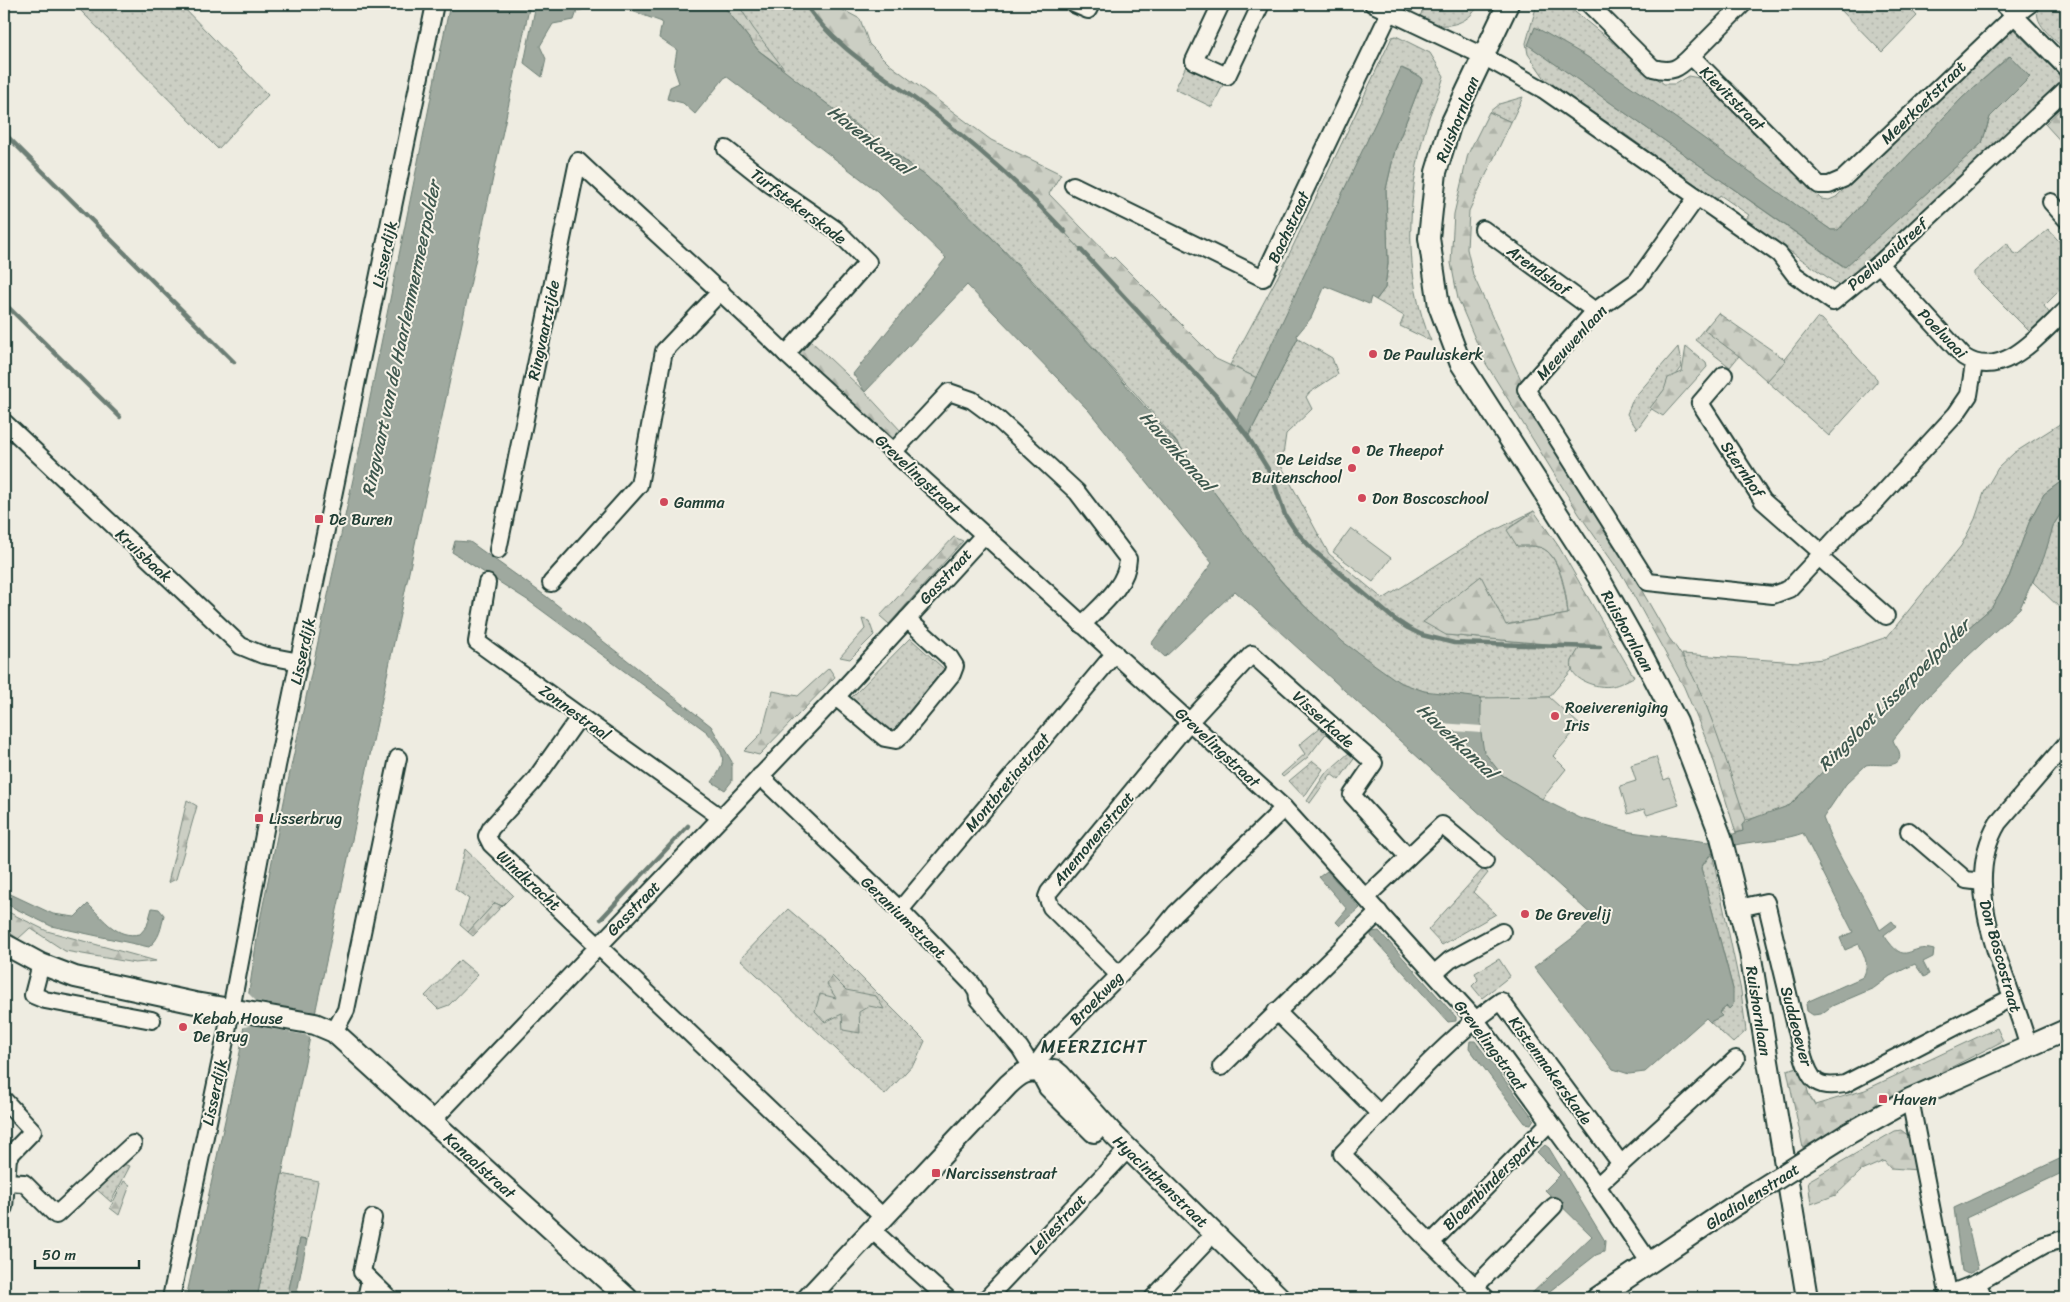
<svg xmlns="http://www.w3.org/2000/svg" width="2070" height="1302" font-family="Sriracha,sans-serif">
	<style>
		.grass { fill: url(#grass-dots); stroke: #76867c; fill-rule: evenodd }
		.forest { fill: url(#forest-firs); stroke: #76867c }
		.wetland { fill: url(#wetland-marsh); stroke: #76867c }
		.garden { fill: #cccfc4; stroke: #76867c }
		.water { fill: #9fa99f; stroke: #6c7e74 }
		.pier { fill: #eeece1 }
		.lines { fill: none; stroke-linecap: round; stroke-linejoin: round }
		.stream { stroke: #6c7e74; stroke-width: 4.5 }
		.minor-casing { stroke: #1f3d34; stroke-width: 20 }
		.major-casing { stroke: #1f3d34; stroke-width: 24 }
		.minor { stroke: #f7f3e8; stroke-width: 16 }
		.major { stroke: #f7f3e8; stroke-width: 20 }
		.major-bridge-casing { stroke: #1f3d34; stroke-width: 24; stroke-linecap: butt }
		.major-bridge { stroke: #f7f3e8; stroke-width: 20 }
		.poi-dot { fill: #d1495b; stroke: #f7f3e8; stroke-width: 2 }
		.labels { text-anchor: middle; stroke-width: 4; stroke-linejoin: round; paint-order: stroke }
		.street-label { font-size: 16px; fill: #1f3d34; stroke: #f7f3e8 }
		.poi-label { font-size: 16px; fill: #1f3d34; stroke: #f7f3e8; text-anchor: start }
		.water-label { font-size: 18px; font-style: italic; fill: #3f584f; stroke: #f7f3e8 }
		.neighbourhood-label { font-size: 18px; letter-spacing: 1px; fill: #1f3d34; stroke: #f7f3e8 }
	</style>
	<defs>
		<pattern id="grass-dots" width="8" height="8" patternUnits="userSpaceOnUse" patternTransform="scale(1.25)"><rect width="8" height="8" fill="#cccfc4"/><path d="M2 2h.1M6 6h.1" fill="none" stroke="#afb3a9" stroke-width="1.8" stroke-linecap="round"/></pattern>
		<pattern id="forest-firs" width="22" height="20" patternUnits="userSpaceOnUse" patternTransform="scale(1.25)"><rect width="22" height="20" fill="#cccfc4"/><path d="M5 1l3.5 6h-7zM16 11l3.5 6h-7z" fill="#afb3a9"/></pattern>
		<pattern id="wetland-marsh" width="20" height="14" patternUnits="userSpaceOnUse" patternTransform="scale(1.25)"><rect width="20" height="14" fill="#cccfc4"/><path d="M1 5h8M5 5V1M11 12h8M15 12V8" fill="none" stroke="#afb3a9"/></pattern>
	</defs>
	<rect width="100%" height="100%" fill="#eeece1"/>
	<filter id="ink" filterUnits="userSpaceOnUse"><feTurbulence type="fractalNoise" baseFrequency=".02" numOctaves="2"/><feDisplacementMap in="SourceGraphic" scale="10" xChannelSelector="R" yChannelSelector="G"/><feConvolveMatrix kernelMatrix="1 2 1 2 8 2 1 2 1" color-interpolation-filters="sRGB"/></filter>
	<g filter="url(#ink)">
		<!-- grass -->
		<g class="grass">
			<path d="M74 4H180L268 95 218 149Z"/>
			<path d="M722 4H805L832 38 937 116 1023 187 1217 397 1248 437 1298 338 1332 358 1338 374 1309 393 1306 397 1312 409 1286 434 1283 455 1278 460 1329 554 1383 599 1479 538 1534 511 1510 527 1517 546C1525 546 1537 545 1544 549 1561 559 1566 597 1568 614L1446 635 1580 647 1572 661V670L1549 697C1503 698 1442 703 1399 682 1354 660 1310 613 1277 576 1242 537 1215 492 1183 450 1150 408 1112 368 1076 328 1039 288 1003 247 964 210 901 151 826 108 760 52 745 39 734 19 722 4Z"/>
			<path d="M1425 4H1466L1477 8C1463 28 1440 29 1419 19Z"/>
			<path d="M1537 4H1565L1664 84H1675L1688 76 1699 78 1821 199 1829 200 1836 197 2006 30 2013 29 2058 74 2062 82 2060 87 1840 286 1745 220 1749 215 1720 195 1716 201 1625 134 1548 83 1528 54 1526 43ZM1535 28 1831 230H1838L1962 98 2009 56 2030 77 1990 117 1982 143 1844 267 1529 45Z"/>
			<path d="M1835 4H1906L1917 16 1882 52Z"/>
			<path d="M2040 4H2066V10L2062 16 2066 20V51C2055 39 2029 22 2040 4Z"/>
			<path d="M1396 36 1430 53 1444 76C1439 94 1430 111 1425 130 1407 196 1403 277 1431 341L1400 326 1404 316 1376 300 1385 288 1388 263 1386 189 1395 150 1422 80 1420 76 1402 68 1257 378 1230 365 1285 263 1392 37Z"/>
			<path d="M1186 66 1224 83 1212 107 1175 89Z"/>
			<path d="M1523 97 1511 122 1489 112 1499 104Z"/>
			<path d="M2048 229 2066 249V284L2044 306 2053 318 2034 336 1974 276V272L2007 243 2013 253 2019 254Z"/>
			<path d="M1817 318 1822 319 1877 379V382L1829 436 1767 381Z"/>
			<path d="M1708 324 1743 351 1730 367 1695 340Z"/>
			<path d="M1678 347 1682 367 1637 429 1627 414 1633 399Z"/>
			<path d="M2066 420V478L2044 494 2030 520 2009 577 1992 607 1931 661 1790 805 1767 815 1746 820 1706 709 1682 654 1798 662 1823 659 1887 637 1961 546 1975 519 1985 490 1998 468 2014 453Z"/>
			<path d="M2066 506V614L2033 582 2054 524Z"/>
			<path d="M910 638 944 669 891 733 850 699Z"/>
			<path d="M1322 726 1328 731 1308 757 1283 777 1281 775 1305 754 1299 745Z"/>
			<path d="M1350 752 1356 756 1339 780 1331 774 1310 803 1307 801 1325 774Z"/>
			<path d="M1313 761 1323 769 1304 797 1289 781Z"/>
			<path d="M465 849 513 895 502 906 495 903 468 932 460 925 469 899 455 889Z"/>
			<path d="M1712 853 1741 991 1746 1031 1733 1043 1710 1022 1721 1016 1719 1013 1727 1006 1733 989 1701 868Z"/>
			<path d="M1483 869 1488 873 1473 892 1496 914 1442 945 1428 930Z"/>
			<path d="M788 909 824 940 925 1041 916 1061 885 1095 740 959Z"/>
			<path d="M1499 959 1510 976 1482 998 1472 986 1478 980 1475 973Z"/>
			<path d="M460 960 478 975 449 1005 438 1009 425 996Z"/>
			<path d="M118 1163 130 1166 111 1202 94 1187Z"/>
			<path d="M282 1174 318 1181 307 1240 300 1239 287 1298H257Z"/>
		</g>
		<!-- forest -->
		<g class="forest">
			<path d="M805 4H832L860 19 869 44 889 64 991 140 1061 174 1049 194 1112 259 1114 257 1216 359 1257 378 1236 422 1217 397 1023 187 937 116 832 38Z"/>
			<path d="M2066 104V147L2045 124Z"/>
			<path d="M1489 112 1511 122 1469 211 1467 249 1473 275 1523 384 1669 638C1704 680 1727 766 1746 820L1742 825 1743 831 1736 833 1710 749 1684 687 1624 578 1579 514 1485 362 1458 299 1451 263 1454 214 1468 154Z"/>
			<path d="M1718 313 1786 360 1767 381 1739 356 1704 330Z"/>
			<path d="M810 340 865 392 901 431 892 442 794 350Z"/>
			<path d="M1686 346 1706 363 1707 367 1663 416 1650 408 1664 390 1668 378 1682 372Z"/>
			<path d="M1534 511 1559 547 1634 677C1627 680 1619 685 1612 686 1598 689 1567 680 1572 661 1574 656 1578 651 1580 647L1446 635 1423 622 1481 576 1506 625 1568 614C1567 597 1561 558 1544 549 1537 545 1525 546 1517 546L1507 530Z"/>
			<path d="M954 537 963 541 889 624 880 616Z"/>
			<path d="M862 619 869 621 874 635 850 659 840 657 865 629Z"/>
			<path d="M829 668 835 677 759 755 744 751 762 733 773 691 798 696Z"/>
			<path d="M187 800 197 806 176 879 168 883Z"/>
			<path d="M495 903 502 906 473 936 468 932Z"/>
			<path d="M4 910 47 931 156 961 135 963 65 951 30 928 18 939 4 928Z"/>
			<path d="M832 976 846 990 876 996 884 1009 869 1006 859 1012 860 1033 843 1030 842 1014 825 1022 815 1011 820 994 836 998 827 984Z"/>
			<path d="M1997 1028 2003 1041 1875 1106 1803 1148 1787 1070 1801 1066 1809 1095 1815 1105 1865 1090Z"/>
			<path d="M1901 1130 1913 1139 1919 1170 1890 1168 1884 1161 1861 1171 1836 1195 1811 1204 1808 1181 1895 1131Z"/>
			<path d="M124 1181 130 1185 119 1215 110 1208Z"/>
		</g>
		<!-- wetland -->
		<path class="wetland" d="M722 4H738L753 28 784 69 758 50Z"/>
		<!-- garden -->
		<g class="garden">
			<path d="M1351 528 1391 558 1373 582 1333 552Z"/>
			<path d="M1549 697 1580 725 1553 756 1566 769 1542 799C1521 787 1496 776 1484 753 1477 739 1481 714 1481 698Z"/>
			<path d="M1656 757 1664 780 1669 778 1679 805 1647 815 1644 809 1628 814 1620 786 1636 781 1631 765Z"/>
		</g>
		<!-- water -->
		<g class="water">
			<path d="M450 4H530L310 1037 257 1298H186L240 1052 259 925 291 767 361 442Z"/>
			<path d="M536 4H722L758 50 849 121 926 176 991 237 1095 350 1182 449 1274 573 1297 599 1343 642 1399 682 1424 691 1481 698V733L1484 752 1502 775 1542 799 1580 818 1631 832 1708 842 1743 831 1742 825C1748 818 1779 810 1790 805L1931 661 1992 607 2009 577 2030 520 2044 494 2066 478V506L2054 524 2044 557 2020 608 1967 657 1921 704 1893 740C1894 744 1897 747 1899 751 1905 772 1876 762 1866 765L1846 784 1823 818C1837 858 1863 892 1880 930L1892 921 1896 926 1884 935C1907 970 1908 942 1934 950L1933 957 1923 962 1929 974 1924 977 1915 964 1890 976 1874 988 1832 1006 1821 1014 1813 1015 1807 1011 1806 1004 1809 1001 1863 977C1870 965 1864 955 1859 944L1845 950 1840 938 1853 932 1803 833C1774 844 1741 838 1713 853 1708 855 1704 863 1701 868L1733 989V1005L1729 1009 1727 1006 1719 1013 1722 1016 1710 1022 1706 1018 1645 1072 1629 1074 1613 1069 1534 967 1575 936 1595 918 1235 591 1165 657 1151 644 1212 563 1089 411 967 285 865 392 853 374 946 258 877 191 726 76 695 114 683 103 667 99 670 87 679 83 674 68 677 50 659 38 662 22 621 7 601 5 577 11 574 20 553 24 540 46 546 59 542 77 524 63Z"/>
			<path d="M1535 27 1586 56 1645 96 1831 230H1838L1962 98 2010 56 2030 77 1990 117 1982 143 1845 267 1528 45Z"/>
			<path d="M1401 68 1420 77 1422 80 1395 150 1386 189 1388 263 1385 288 1376 300 1371 297 1369 304 1325 286 1311 318 1297 335 1298 338 1248 437 1236 422 1239 414Z"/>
			<path d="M455 541 470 542 547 597 711 726 732 762V781L725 790 712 782C729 759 724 753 707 732L529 601 452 552Z"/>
			<path d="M1327 871 1360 908 1340 926 1336 922 1347 909 1319 877Z"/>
			<path d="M4 891 53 914 75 917 88 904C104 919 116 939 140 934L147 926 152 908 159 909 164 915C161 928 160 938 149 947L51 926 4 903Z"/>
			<path d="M1379 931 1456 1017V1021L1448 1022 1371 936V932Z"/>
			<path d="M1470 1041H1475L1534 1119 1531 1124 1525 1123 1469 1048Z"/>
			<path d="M1545 1145 1549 1148 1605 1241 1604 1252 1596 1255 1541 1298H1527L1592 1236 1545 1190 1560 1175 1537 1152Z"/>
			<path d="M2066 1156V1171L1966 1218 1978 1269 1968 1274 1962 1271 1954 1208Z"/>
			<path d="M300 1239 307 1240 296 1298H287Z"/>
		</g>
		<!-- pier -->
		<g class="pier">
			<path d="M1440 723 1482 726 1481 733 1440 730Z"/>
			<path d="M248 993 256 1001 319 1014 312 1039 305 1035 251 1025 242 1028Z"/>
		</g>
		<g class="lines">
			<!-- stream -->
			<g class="stream">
				<path d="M805 4C837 50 882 74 926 107 978 147 1021 185 1065 232"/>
				<path d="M4 133 234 362"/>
				<path d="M1081 250 1217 397 1248 437 1271 474 1285 515 1295 530 1313 550 1394 619 1408 628 1422 635 1454 643 1600 647"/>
				<path d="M4 303 120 417"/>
				<path d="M601 919 688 826"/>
			</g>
			<defs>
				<g id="minor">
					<path d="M1074 4 1088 10 1091 4"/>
					<path d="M1221 4 1194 61 1227 76 1261 4"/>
					<path d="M1373 4 1483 56 1544 90 1697 197 1637 281 1595 311 1526 389 1648 582 1773 595 1789 589 1852 521 1865 513 1956 414 1969 395 1974 364"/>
					<path d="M1589 4 1653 68C1672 73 1678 69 1691 56L1819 185H1829L1843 179 2015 15 2030 4"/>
					<path d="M2003 4 2066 68"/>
					<path d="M1691 56 1743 4"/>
					<path d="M726 149 770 184 835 229 868 262 786 354"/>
					<path d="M1073 185 1263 278 1390 12"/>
					<path d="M1697 197 1779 254 1795 275 1833 302 1879 264 2066 89"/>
					<path d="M2051 202 2066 219"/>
					<path d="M1483 229 1595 311"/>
					<path d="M1879 264 1964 357C2002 382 2040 334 2066 310"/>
					<path d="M1724 375 1700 403 1763 501 1822 553"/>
					<path d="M4 422 241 646 263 655 300 662"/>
					<path d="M894 451 949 392 972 400 999 420 1077 492 1128 559C1127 586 1100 606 1082 625"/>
					<path d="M498 550 578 161C647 226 718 288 786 354L1284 808 1475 1019 1597 1186 1650 1263"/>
					<path d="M1819 557 1886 616"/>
					<path d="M487 583 477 642 720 817"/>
					<path d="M551 583 639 485 664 351 721 291"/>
					<path d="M836 697 885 738 896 740 903 734 952 674 955 666 950 658 907 619"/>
					<path d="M580 716 534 781 491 828 487 836 491 844 884 1218"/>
					<path d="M760 776 900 910 972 984 977 992 978 998 1020 1048 1033 1069 1049 1046 1153 941 1175 914 1284 808"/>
					<path d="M1909 831 1966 880 1982 882"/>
					<path d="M1366 897 1442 825 1485 861"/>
					<path d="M1739 908 1766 902 1803 1056C1811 1082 1817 1089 1845 1084L2011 998"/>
					<path d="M900 910 1115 653"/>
					<path d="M41 964 33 995 45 1000 152 1020"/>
					<path d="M1435 973 1450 960 1502 932"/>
					<path d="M1119 975 1051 907 1047 897 1049 892 1190 721 1252 654 1374 763 1352 795 1408 857"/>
					<path d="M1276 1011 1380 1114"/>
					<path d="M334 1032 346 1010 398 758"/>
					<path d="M2028 1045C2010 977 1957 891 1998 823L2066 744"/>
					<path d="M1221 1067 1379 912"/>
					<path d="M1910 1099 1949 1298"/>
					<path d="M4 1100 33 1131 8 1157 4 1207"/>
					<path d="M432 1121 836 697 984 535"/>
					<path d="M5 1182 24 1183 56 1215 133 1144"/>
					<path d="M1597 1186 1736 1059"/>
					<path d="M373 1218 362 1272 389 1298"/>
					<path d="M872 1230 947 1298"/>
					<path d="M1431 1243 1550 1122"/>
					<path d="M1475 1287 1554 1206"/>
					<path d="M1949 1294 1977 1283"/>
					<path d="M171 1298 226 1036 277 766 435 4"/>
					<path d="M366 1298 370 1280"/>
					<path d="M987 1298 1128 1149"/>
					<path d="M1153 1298 1205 1243"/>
					<path d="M1486 1298 1342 1154C1391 1103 1443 1041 1501 1001L1621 1164"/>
					<path d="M1984 1298 1977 1283 2044 1245 2066 1238"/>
				</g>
				<g id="major">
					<path d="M1508 4 1450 126 1436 172 1429 238 1439 306 1460 362 1599 578 1639 649 1677 722 1721 837 1750 952 1807 1298"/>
					<path d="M4 944 41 964 75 977 195 1003 315 1024 334 1032 627 1298"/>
					<path d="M1041 1072 1049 1087 1094 1132"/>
					<path d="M1848 1134 1910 1099 2066 1030"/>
					<path d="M808 1298 1008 1085C1029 1065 1030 1074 1054 1070L1060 1075 1115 1136 1280 1298"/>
					<path d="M1597 1298 1737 1204"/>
				</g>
			</defs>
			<!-- minor casing -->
			<use href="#minor" class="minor-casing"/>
			<!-- major casing -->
			<use href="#major" class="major-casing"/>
			<!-- minor -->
			<use href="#minor" class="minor"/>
			<!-- major -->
			<use href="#major" class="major"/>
			<defs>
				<path id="major-bridge" d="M1737 1204 1848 1134"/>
			</defs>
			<!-- major-bridge casing -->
			<use href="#major-bridge" class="major-bridge-casing"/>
			<!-- major-bridge -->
			<use href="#major-bridge" class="major-bridge"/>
		</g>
	</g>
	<!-- markers -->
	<g class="poi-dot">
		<circle cx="1373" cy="354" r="5"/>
		<circle cx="1356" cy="450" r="5"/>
		<circle cx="1352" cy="468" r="5"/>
		<circle cx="1362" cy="498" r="5"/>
		<circle cx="664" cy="502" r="5"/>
		<rect x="314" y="514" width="10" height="10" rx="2.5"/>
		<circle cx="1555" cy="716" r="5"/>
		<rect x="254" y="813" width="10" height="10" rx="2.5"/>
		<circle cx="1525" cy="914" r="5"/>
		<circle cx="183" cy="1027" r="5"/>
		<rect x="1878" y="1094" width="10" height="10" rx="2.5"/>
		<rect x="931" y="1168" width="10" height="10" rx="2.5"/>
	</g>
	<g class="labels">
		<!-- street labels -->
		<g class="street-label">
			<text transform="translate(1733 98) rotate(45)" y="6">Kievitstraat</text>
			<text transform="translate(1923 102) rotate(-44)" y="6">Meerkoetstraat</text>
			<text transform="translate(1457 119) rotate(-68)" y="6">Ruishornlaan</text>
			<text transform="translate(799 206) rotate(37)" y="6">Turfstekerskade</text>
			<text transform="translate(1288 227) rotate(-65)" y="6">Bachstraat</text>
			<text transform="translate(384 254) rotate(-78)" y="6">Lisserdijk</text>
			<text transform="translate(1887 254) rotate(-41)" y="6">Poelwaaidreef</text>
			<text transform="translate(1539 270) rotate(36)" y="6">Arendshof</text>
			<text transform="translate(543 330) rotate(-78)" y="6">Ringvaartzijde</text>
			<text transform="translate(1943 333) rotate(46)" y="6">Poelwaai</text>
			<text transform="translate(1571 342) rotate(-47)" y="6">Meeuwenlaan</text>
			<text transform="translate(1743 469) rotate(56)" y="6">Sternhof</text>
			<text transform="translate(918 474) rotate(43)" y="6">Grevelingstraat</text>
			<text transform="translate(144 555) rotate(43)" y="6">Kruisbaak</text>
			<text transform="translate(945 576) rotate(-47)" y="6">Gasstraat</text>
			<text transform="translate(1628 631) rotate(61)" y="6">Ruishornlaan</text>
			<text transform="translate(302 651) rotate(-78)" y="6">Lisserdijk</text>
			<text transform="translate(575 712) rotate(36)" y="6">Zonnestraal</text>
			<text transform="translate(1324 719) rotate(42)" y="6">Visserkade</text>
			<text transform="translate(1218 747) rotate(43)" y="6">Grevelingstraat</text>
			<text transform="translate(1007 782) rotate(-50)" y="6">Montbretiastraat</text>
			<text transform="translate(1093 838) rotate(-50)" y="6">Anemonenstraat</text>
			<text transform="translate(529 880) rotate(43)" y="6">Windkracht</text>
			<text transform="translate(633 908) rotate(-46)" y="6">Gasstraat</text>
			<text transform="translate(904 917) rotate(44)" y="6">Geraniumstraat</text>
			<text transform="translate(2001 956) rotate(74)" y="6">Don Boscostraat</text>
			<text transform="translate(1096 998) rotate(-45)" y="6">Broekweg</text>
			<text transform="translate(1759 1011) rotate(81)" y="6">Ruishornlaan</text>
			<text transform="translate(1797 1026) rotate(75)" y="6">Suddeoever</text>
			<text transform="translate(1491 1045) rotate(53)" y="6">Grevelingstraat</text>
			<text transform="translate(1551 1070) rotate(54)" y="6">Kistenmakerskade</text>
			<text transform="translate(214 1092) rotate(-78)" y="6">Lisserdijk</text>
			<text transform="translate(480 1165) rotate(42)" y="6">Kanaalstraat</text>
			<text transform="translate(1161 1181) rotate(44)" y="6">Hyacinthenstraat</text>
			<text transform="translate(1490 1182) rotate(-45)" y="6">Bloembinderspark</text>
			<text transform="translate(1752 1196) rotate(-33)" y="6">Gladiolenstraat</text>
			<text transform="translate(1057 1224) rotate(-47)" y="6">Leliestraat</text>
		</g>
		<!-- poi labels -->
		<g class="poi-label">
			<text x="1383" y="360">De Pauluskerk</text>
			<text x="1366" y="456">De Theepot</text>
			<text x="1342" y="465" text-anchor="end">De Leidse<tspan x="1342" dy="18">Buitenschool</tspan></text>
			<text x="1372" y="504">Don Boscoschool</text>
			<text x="674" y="508">Gamma</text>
			<text x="329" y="525">De Buren</text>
			<text x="1565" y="713">Roeivereniging<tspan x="1565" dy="18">Iris</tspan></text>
			<text x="269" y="824">Lisserbrug</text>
			<text x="1535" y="920">De Grevelij</text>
			<text x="193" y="1024">Kebab House<tspan x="193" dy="18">De Brug</tspan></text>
			<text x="1893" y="1105">Haven</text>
			<text x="946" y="1179">Narcissenstraat</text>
		</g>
		<!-- water labels -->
		<g class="water-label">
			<text transform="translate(870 140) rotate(38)" y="6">Havenkanaal</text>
			<text transform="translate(401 339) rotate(-78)" y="6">Ringvaart van de Haarlemmermeerpolder</text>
			<text transform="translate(1177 451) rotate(48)" y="6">Havenkanaal</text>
			<text transform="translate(1894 695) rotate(-45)" y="6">Ringsloot Lisserpoelpolder</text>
			<text transform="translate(1457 741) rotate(43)" y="6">Havenkanaal</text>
		</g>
		<!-- neighbourhood labels -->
		<g class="neighbourhood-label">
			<text x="1094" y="1053">MEERZICHT</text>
		</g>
	</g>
	<!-- margin -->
	<rect width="2070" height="1302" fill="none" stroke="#f7f3e8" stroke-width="20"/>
	<rect x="10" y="10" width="2050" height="1282" fill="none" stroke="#1f3d34" stroke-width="2" filter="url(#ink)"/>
	<!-- scale -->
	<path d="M35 1260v8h104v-8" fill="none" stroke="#1f3d34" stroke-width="2.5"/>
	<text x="42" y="1260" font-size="15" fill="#1f3d34" stroke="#f7f3e8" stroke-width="4" paint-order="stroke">50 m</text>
</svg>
